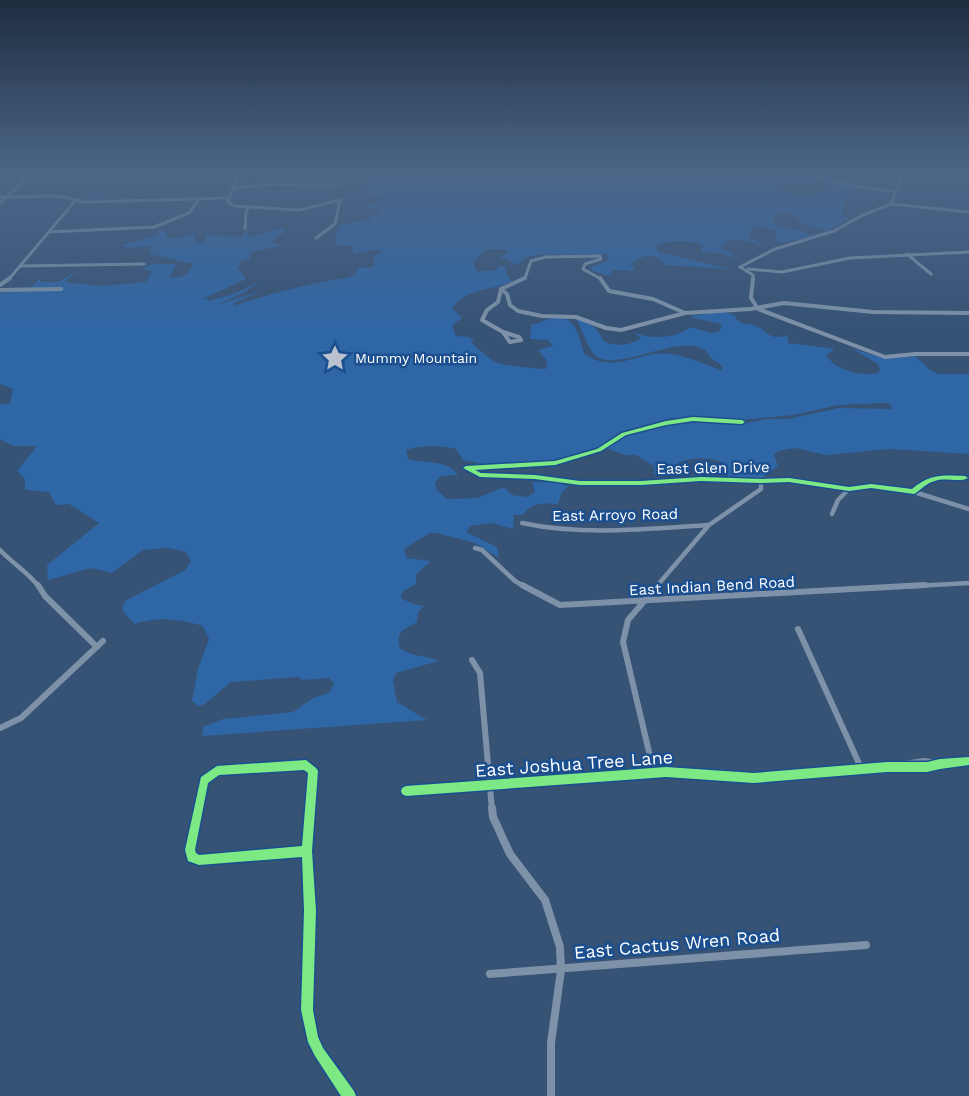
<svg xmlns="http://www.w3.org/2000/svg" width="969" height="1096" font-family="'Work Sans',sans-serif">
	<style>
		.green { fill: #2f66a5 }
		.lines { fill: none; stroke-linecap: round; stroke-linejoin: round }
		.street-far4 { stroke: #7d92a8; stroke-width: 3 }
		.street-far3 { stroke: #7d92a8; stroke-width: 4 }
		.street-far2 { stroke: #7d92a8; stroke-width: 4.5 }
		.street-far1 { stroke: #7d92a8; stroke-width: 6 }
		.street { stroke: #7d92a8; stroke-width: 8 }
		.cycleway-casing { stroke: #1b4f8f; stroke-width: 3 }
		.cycleway { fill: #7ce984; fill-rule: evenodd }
		.labels { text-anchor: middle; stroke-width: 5; stroke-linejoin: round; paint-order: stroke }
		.far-poi-label { font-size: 14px; fill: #fff; stroke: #1b4f8f; text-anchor: start }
		.street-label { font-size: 15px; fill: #fff; stroke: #1b4f8f }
		.near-street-label { font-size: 18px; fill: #fff; stroke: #1b4f8f }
	</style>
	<rect width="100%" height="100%" fill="#365274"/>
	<!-- green -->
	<path class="green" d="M367 174H747L763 182 770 181 767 177 770 175 801 174 821 180C807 187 783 175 773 186L782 192 808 196 828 189 841 191 835 186H827L825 183 828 181 858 187 850 191 845 200 846 205 843 206 842 214 849 219 827 231 800 223 798 217 786 213 776 215 773 221 776 226 798 230 813 236 780 243 776 241 777 231 761 226 753 227 748 236 766 247C751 242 735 234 722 245L723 249 741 259 718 253 701 252 703 245C686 240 672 239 656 246L658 252C683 257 706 264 730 269L666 265C653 250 642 256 630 265L635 269 633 271 613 270 610 276 590 270 591 267 607 261 609 257 607 254 537 255 524 258 518 265 500 257 508 252 506 249H486L473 262 477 272 495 270 500 266 506 267V274L512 281C488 292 470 286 452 308L462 318 452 325 456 336 468 337 474 340 471 343C480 349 489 360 498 363 503 365 541 369 546 369L547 361 538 350 553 346 548 340 530 339 531 325C538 324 542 321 549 319 574 310 579 336 584 353 614 377 641 348 672 354 689 357 704 364 721 370L723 367C719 363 716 362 712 359 709 357 708 353 706 351 682 331 618 373 596 356 587 349 583 329 576 319 590 324 598 326 603 341 615 347 629 346 641 338L633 332C649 340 676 339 690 327L711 333 719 332 722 324 693 318 692 316 723 311 735 316C741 327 747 322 756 326 770 332 767 341 788 335V343L835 349 826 355C835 370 861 377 878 373L880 369 878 364 851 348 886 359 915 356 930 370 939 374H969V454L890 449 826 455 795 448 778 451 774 455 778 466 762 478 727 477 725 464C714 457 690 457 678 463L675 471 658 476 654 474V466L636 455H625L606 448 624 436 667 424 693 421 741 424 767 419H788L839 408 892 409 891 405 885 403 838 405 794 415 741 420 671 418 620 432 598 448 546 462 492 466 463 460 456 449C441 445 421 445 406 450L408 459C423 463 450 460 458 475L441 476 435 483 436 489 447 499 477 498 501 488 506 489 512 495 528 497 535 492 532 482H553L569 486 562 492 558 504C543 503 532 502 523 515H514L513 529 491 523 470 526 466 532 497 547 499 558 475 543 436 533H430L404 549 407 558 431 561 416 574V584L402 592 401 598 413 604 424 606 418 612 417 622C402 631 396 630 400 648 412 657 425 655 439 661L396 673 393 680 397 702 427 720 202 736 203 727 223 719 293 712 313 698 329 693 334 684 329 678 302 680 299 677 231 682 205 704 198 706 192 701 198 669 209 639 203 626C180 619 158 616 134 624 129 615 118 612 125 601L185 570 191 561 186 552 168 548 143 550 112 573 91 568 48 580 47 565 99 523 69 504 56 505 49 492 25 490V479L17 471 37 446H13L0 439V404L10 403 13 389 0 384V293L12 291V288L32 287 41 277 40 282H59L76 271 65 282 101 286 146 282 152 271 141 269 153 264H176L170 278C181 278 190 275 193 264L151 254 150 246 128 248 122 245 159 235 158 230 165 231 167 237 175 239 193 234 196 236 194 240 201 243 205 242 206 235 242 237 243 232 250 231 247 236 251 237 282 228 286 231 271 241 280 246 250 253V259L241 261 238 269 246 279 198 301 206 298 209 301 236 293 261 281 243 293 217 305 261 291 234 303 233 306C265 296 305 283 348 278L355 274 359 267 369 268 375 265 373 257 383 252 375 249 353 254 352 246 335 245 337 229 339 225 368 220 382 209 356 208 367 207 383 199 382 196 369 195 364 192 370 188 369 185 373 183 374 177Z"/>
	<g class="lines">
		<!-- street-far4 -->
		<g class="street-far4">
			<path d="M222 174 237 179 229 198"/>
			<path d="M807 174 848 185 894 192"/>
			<path d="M234 188 273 184 328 186 341 183"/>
			<path d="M0 197 58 196 85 202 229 198"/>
			<path d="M229 198 228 202 235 206 299 210 340 200 335 224 316 238"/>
			<path d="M0 203 26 179 18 174"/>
			<path d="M891 204 969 212"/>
			<path d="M891 204 901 179 908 174"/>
			<path d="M245 229 246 212 249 207"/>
			<path d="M49 232 154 227 189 213 199 199"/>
			<path d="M907 254 931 274"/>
			<path d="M20 266 144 264"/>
			<path d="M740 267 753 275V279"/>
			<path d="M740 267 775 249 834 231 863 215 891 204"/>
			<path d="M748 269 782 272 850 258 969 252"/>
			<path d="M9 279 75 201"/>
			<path d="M522 279 525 278 531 261 546 257 600 256 601 259 585 264 583 269 601 279"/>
		</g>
		<!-- street-far3 -->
		<g class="street-far3">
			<path d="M600 278 609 291 653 299 685 313"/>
			<path d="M753 278 751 298 758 309 885 357 915 354H969"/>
			<path d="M0 285 10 278"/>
			<path d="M501 289 507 294 510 305 518 311 542 316 576 317 606 328 621 330 685 313 750 309 784 303 873 312 969 313"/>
			<path d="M0 290 61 289"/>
			<path d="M503 332 519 337 521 340 510 342Z"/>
			<path d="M503 332 482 320 487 310 498 302 501 289 525 278"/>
		</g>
		<!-- street-far2 -->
		<g class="street-far2">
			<path d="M742 422 693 419 666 423 624 434 599 450 555 463 466 468 480 475 535 477 580 483H641L701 479 789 480 849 489 871 486 914 492 931 479 965 478"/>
			<path d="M914 492 969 509"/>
			<path d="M832 514 838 500 849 489"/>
			<path d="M522 523C583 536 647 529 709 525"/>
			<path d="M475 548 482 550 515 581 525 587"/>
			<path d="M0 550C12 563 28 572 39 587"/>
			<path d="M656 587 709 525 761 489V481"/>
			<path d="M897 587 969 583"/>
		</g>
		<!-- street-far1 -->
		<g class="street-far1">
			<path d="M38 585 45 596 96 646"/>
			<path d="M522 585 560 605 925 585"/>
			<path d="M798 629 862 770"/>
			<path d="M472 660 480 673 492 810"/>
			<path d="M0 728 21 718 103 641"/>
			<path d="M891 766 924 761 938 763"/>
			<path d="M654 773 623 642 628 620 658 585"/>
			<path d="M406 791 666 772 754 778 887 767H927L969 761"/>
			<path d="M198 810 204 780 217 771 306 765 313 771 310 810"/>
		</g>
		<!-- street -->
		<g class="street">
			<path d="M198 808 190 850 192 857 199 860 307 851"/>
			<path d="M492 808 493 817 510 854 545 900 560 947 561 970 551 1043V1096"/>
			<path d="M307 851 310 911 307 1010 312 1038 349 1096"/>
			<path d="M307 851 310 808"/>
			<path d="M490 974 866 945"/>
		</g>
		<defs>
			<g id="cycleway">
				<path d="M693 417 742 420 745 422 742 424 693 421 666 425 626 435 601 451 555 465 475 470 481 473 535 475 580 481H641L701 477 761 479 789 478 849 487 871 484 912 489C929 474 943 475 965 476L968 478C959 483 945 477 935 481 926 483 921 490 914 494L871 488 849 491 789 482 761 483 701 481 641 485H580L535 479 480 477 463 468 466 466 555 461 597 449 622 433 666 421Z"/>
				<path d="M969 757V765L940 769 927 772H887L754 783 666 777 406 796 402 794 401 791 402 788 406 786 666 767 754 773 887 762H927L940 759Z"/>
				<path d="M306 760 316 768 318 771 312 851 316 911 313 1010 318 1037 323 1048 354 1091 356 1096H341L315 1056 308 1042 301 1010 304 911 302 857 199 865 188 861 185 850 201 777 217 766ZM304 770 308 773 302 846 199 855 196 853 195 850 208 783 219 775Z"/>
			</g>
		</defs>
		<!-- cycleway casing -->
		<use href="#cycleway" class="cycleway-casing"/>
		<!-- cycleway -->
		<use href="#cycleway" class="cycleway"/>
	</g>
	<!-- sky -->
	<linearGradient id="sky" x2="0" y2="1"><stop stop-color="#1e2d40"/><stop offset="0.53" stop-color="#4c6688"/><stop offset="1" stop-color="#4c6688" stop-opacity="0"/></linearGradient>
	<rect width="969" height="328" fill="url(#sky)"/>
	<!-- icons -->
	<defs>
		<symbol id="sight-bare" viewBox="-9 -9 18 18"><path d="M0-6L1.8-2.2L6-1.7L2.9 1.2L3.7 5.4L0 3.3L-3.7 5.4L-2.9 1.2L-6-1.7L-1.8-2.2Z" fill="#b9c2ce" stroke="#1b4f8f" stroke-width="2.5" paint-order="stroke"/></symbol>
	</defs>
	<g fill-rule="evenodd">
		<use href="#sight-bare" x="316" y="339" width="38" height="38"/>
	</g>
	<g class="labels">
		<!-- far-poi labels -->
		<g class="far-poi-label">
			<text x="355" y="363">Mummy Mountain</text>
		</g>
		<!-- street labels -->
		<g class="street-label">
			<text transform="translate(713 468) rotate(-1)" y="5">East Glen Drive</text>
			<text transform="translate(615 515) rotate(-1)" y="5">East Arroyo Road</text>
			<text transform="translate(712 586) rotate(-3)" y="5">East Indian Bend Road</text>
		</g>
		<!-- near-street labels -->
		<g class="near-street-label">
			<text transform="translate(574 764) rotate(-4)" y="6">East Joshua Tree Lane</text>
			<text transform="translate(677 944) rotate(-5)" y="6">East Cactus Wren Road</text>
		</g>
	</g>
</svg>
